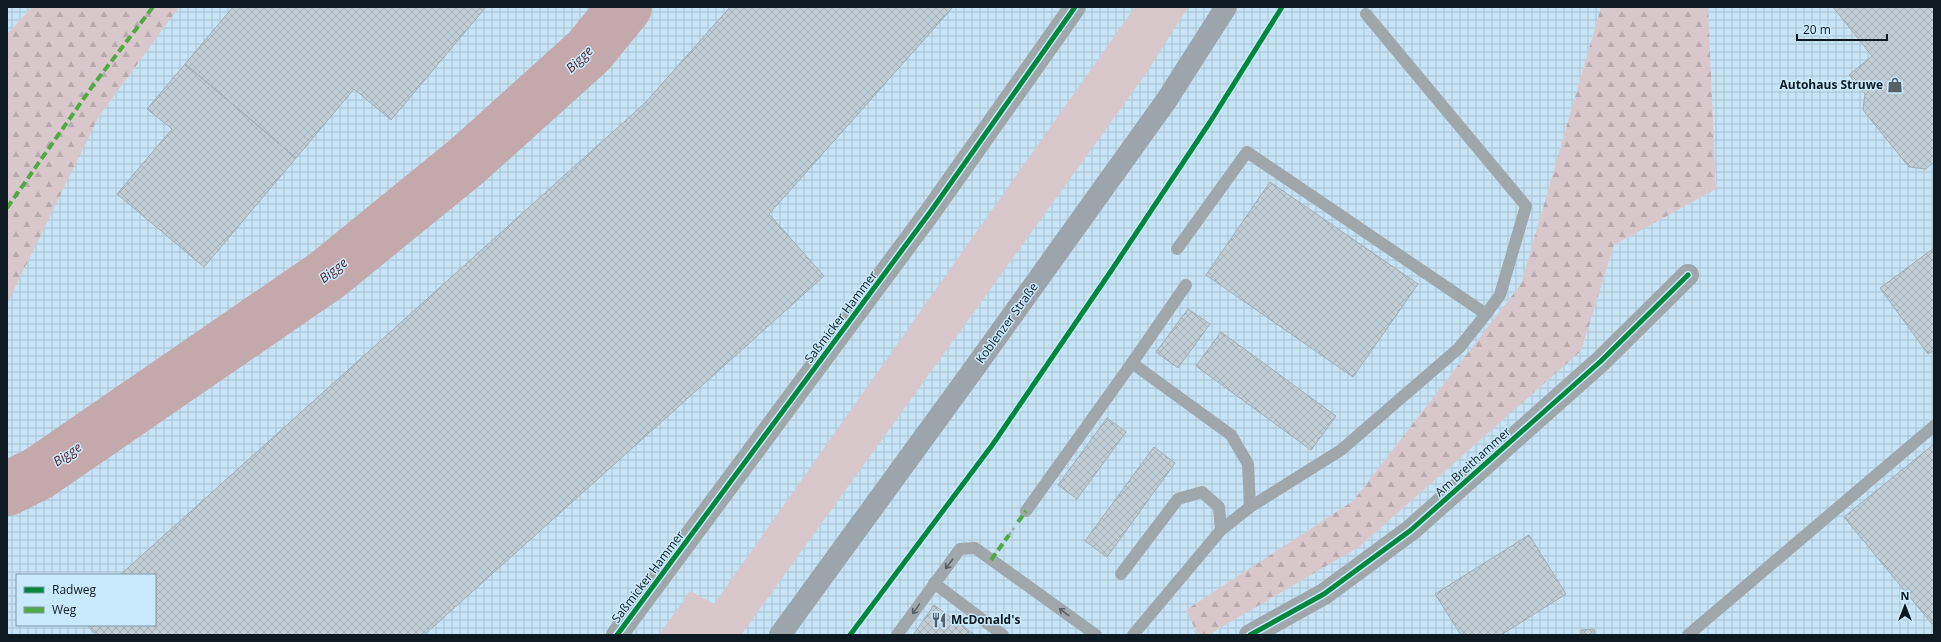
<svg xmlns="http://www.w3.org/2000/svg" width="1941" height="642" font-family="'Open Sans',sans-serif">
	<style>
		.industrial { fill: url(#industrial-grid); fill-rule: evenodd }
		.grass { fill: #d8c8cc }
		.forest { fill: url(#forest-firs) }
		.lines { fill: none; stroke-linecap: round; stroke-linejoin: round }
		.river { stroke: #c4a9ac; stroke-width: 54 }
		.building { fill: url(#building-cross-hatch); stroke: #9fadb5 }
		.path { stroke: #9ba4a9; stroke-width: 2.5; stroke-dasharray: 3 3; stroke-linecap: butt }
		.lane { stroke: #9fa7ab; stroke-width: 12 }
		.street { stroke: #9fa7ab; stroke-width: 22 }
		.secondary { stroke: #9ca5ac; stroke-width: 22 }
		.quiet { stroke: #51a943; stroke-width: 4; stroke-dasharray: 8 4; stroke-linecap: butt }
		.cycleway-casing { stroke: #c9eafc; stroke-width: 8 }
		.cycleway { stroke: #00873e; stroke-width: 5 }
		.oneway { stroke: #566066 }
		.labels { text-anchor: middle; stroke-width: 3; stroke-linejoin: round; paint-order: stroke }
		.poi-label { font-size: 12px; font-weight: bold; fill: #0e1a21; stroke: #c9eafc; text-anchor: end }
		.street-label { font-size: 12px; fill: #0e1a21; stroke: #c9eafc }
		.water-label { font-size: 13px; font-style: italic; fill: #531b1e; stroke: #c9eafc }
	</style>
	<defs>
		<pattern id="industrial-grid" width="8" height="8" patternUnits="userSpaceOnUse"><rect width="8" height="8" fill="#c6e4f5"/><path d="M0 4h8M4 0v8" fill="none" stroke="#a9c3d2"/></pattern>
		<pattern id="forest-firs" width="22" height="20" patternUnits="userSpaceOnUse"><rect width="22" height="20" fill="#d8c8cc"/><path d="M5 1l3.5 6h-7zM16 11l3.5 6h-7z" fill="#b8abaf"/></pattern>
		<pattern id="building-cross-hatch" width="8" height="8" patternUnits="userSpaceOnUse"><rect width="8" height="8" fill="#bfcdd5"/><path d="M0 0l8 8M0 8l8-8" fill="none" stroke="#a3afb7"/></pattern>
	</defs>
	<rect width="100%" height="100%" fill="#d5e6f0"/>
	<!-- industrial -->
	<g class="industrial">
		<path d="M7 7H32L7 34Z"/>
		<path d="M179 7H1601L1521 284 1353 501 1186 610 1198 635H7V290L98 118ZM17 575H155V625H17Z"/>
		<path d="M1708 7H1934V635H1208L1359 547 1581 351 1614 245 1716 189Z"/>
	</g>
	<!-- grass -->
	<path class="grass" d="M1135 7H1188L1147 72 741 635H659L690 591 714 604Z"/>
	<!-- forest -->
	<g class="forest">
		<path d="M32 7H179L98 118 7 304V34Z"/>
		<path d="M1601 7H1708L1716 189 1614 245 1581 351 1359 547 1208 635H1198L1186 610 1353 501 1521 284Z"/>
	</g>
	<g class="lines">
		<!-- river -->
		<path class="river" d="M7 489 39 473 327 275 467 161 589 51 625 7"/>
	</g>
	<!-- building -->
	<g class="building">
		<path d="M233 7H486L391 120 354 89 296 158 185 64Z"/>
		<path d="M730 7H953L769 214 824 276 424 635H96L87 625H155V575H120L645 103Z"/>
		<path d="M1833 7H1934V162L1926 169 1909 167 1863 110 1865 94 1849 75 1872 56Z"/>
		<path d="M185 64 296 158 204 267 117 194 172 129 147 109Z"/>
		<path d="M1270 182 1418 284 1353 377 1206 275Z"/>
		<path d="M1934 248V350L1928 354 1880 288Z"/>
		<path d="M1188 309 1210 324 1178 368 1156 352Z"/>
		<path d="M1221 332 1336 416 1311 450 1196 366Z"/>
		<path d="M1107 418 1126 432 1077 499 1058 485Z"/>
		<path d="M1934 444V623L1932 624 1844 517Z"/>
		<path d="M1154 447 1175 463 1107 557 1085 541Z"/>
		<path d="M1529 535 1566 594 1501 635H1461L1435 594Z"/>
		<path d="M934 605 975 635H913Z"/>
		<path d="M1594 629 1595 635H1581V630Z"/>
	</g>
	<g class="lines">
		<!-- path -->
		<path class="path" d="M1009 535 1014 528"/>
		<!-- lane -->
		<g class="lane">
			<path d="M1366 14 1526 206 1500 295 1486 314"/>
			<path d="M1132 363 1186 285"/>
			<path d="M1026 511 1132 363 1231 435 1248 464 1250 507"/>
			<path d="M1121 574 1178 499 1202 492 1219 507 1221 530"/>
			<path d="M934 583 1003 635"/>
			<path d="M897 635 960 549 975 548 1096 635"/>
			<path d="M1133 635 1221 530 1250 507 1341 450 1459 348 1486 314 1247 152 1177 249"/>
			<path d="M1688 635 1934 426"/>
		</g>
		<!-- street -->
		<g class="street">
			<path d="M617 635 931 211 1075 7"/>
			<path d="M1250 635 1324 594 1411 530 1601 361 1688 275"/>
		</g>
		<!-- secondary -->
		<path class="secondary" d="M780 635 973 370 1166 101 1226 7"/>
		<!-- quiet -->
		<g class="quiet">
			<path d="M7 208 94 84 153 7"/>
			<path d="M1018 522 1026 511"/>
			<path d="M991 560 1009 535"/>
		</g>
		<defs>
			<g id="cycleway">
				<path d="M617 635 931 211 1075 7"/>
				<path d="M850 635 993 444 1111 271 1210 122 1282 7"/>
				<path d="M1250 635 1324 594 1411 530 1601 361 1688 275"/>
			</g>
		</defs>
		<!-- cycleway casing -->
		<use href="#cycleway" class="cycleway-casing"/>
		<!-- cycleway -->
		<use href="#cycleway" class="cycleway"/>
	</g>
	<!-- one-way arrows -->
	<defs><path id="oneway-shaft" d="M-6 0H5M1.5-3L5.5 0L1.5 3" fill="none" stroke-width="1.6" stroke-linecap="round" stroke-linejoin="round"/></defs>
	<g class="oneway">
		<use href="#oneway-shaft" transform="translate(949 564) rotate(127)"/>
		<use href="#oneway-shaft" transform="translate(916 609) rotate(125)"/>
		<use href="#oneway-shaft" transform="translate(1064 612) rotate(-144)"/>
	</g>
	<!-- icons -->
	<defs>
		<symbol id="shop-bare" viewBox="-9 -9 18 18"><path d="M-5-2.5h2.3a2.7 3.5 0 0 1 5.4 0H5L5.5 6h-11ZM-1.5-2.5h3a1.5 2.3 0 0 0-3 0Z" fill="#546169" stroke="#c9eafc" stroke-width="2.5" paint-order="stroke"/></symbol>
		<symbol id="restaurant-bare" viewBox="-9 -9 18 18"><path d="M-5-6h1v4h1v-4h1v4h1v-4h1v5L-1.5 .5V6h-2V.5L-5-1ZM5-6V6H3V1.5H1.5Q1.5-4 5-6Z" fill="#546169" stroke="#c9eafc" stroke-width="2.5" paint-order="stroke"/></symbol>
	</defs>
	<g fill-rule="evenodd">
		<use href="#shop-bare" x="1884" y="74" width="22" height="22"/>
		<use href="#restaurant-bare" x="928" y="609" width="22" height="22"/>
	</g>
	<g class="labels">
		<!-- poi labels -->
		<g class="poi-label">
			<text x="1883" y="89">Autohaus Struwe</text>
			<text x="951" y="624" text-anchor="start">McDonald's</text>
		</g>
		<!-- street labels -->
		<g class="street-label">
			<text transform="translate(841 317) rotate(-53)" y="4">Saßmicker Hammer</text>
			<text transform="translate(1007 323) rotate(-54)" y="4">Koblenzer Straße</text>
			<text transform="translate(1473 462) rotate(-42)" y="4">Am Breithammer</text>
			<text transform="translate(648 577) rotate(-53)" y="4">Saßmicker Hammer</text>
		</g>
		<!-- water labels -->
		<g class="water-label">
			<text transform="translate(579 59) rotate(-44)" y="5">Bigge</text>
			<text transform="translate(333 270) rotate(-38)" y="5">Bigge</text>
			<text transform="translate(67 454) rotate(-34)" y="5">Bigge</text>
		</g>
	</g>
	<!-- border -->
	<rect width="1941" height="642" fill="none" stroke="#0e1a21" stroke-width="16"/>
	<!-- legend -->
	<rect x="16" y="574" width="140" height="52" fill="#c9eafc" stroke="#7e97a4"/>
	<rect x="24" y="587" width="20" height="6" fill="#00873e" stroke="#7e97a4"/>
	<text x="52" y="594" font-size="12" fill="#0e1a21">Radweg</text>
	<rect x="24" y="607" width="20" height="6" fill="#51a943" stroke="#7e97a4"/>
	<text x="52" y="614" font-size="12" fill="#0e1a21">Weg</text>
	<!-- north arrow -->
	<g transform="translate(1905 606)" stroke="#c9eafc" stroke-width="3" paint-order="stroke">
	<path d="M0-3L7 15L0 10L-7 15Z" fill="#0e1a21"/>
	<text y="-6" font-size="11" font-weight="bold" text-anchor="middle" fill="#0e1a21">N</text>
	</g>
	<!-- scale -->
	<path d="M1797 34v6h90v-6" fill="none" stroke="#0e1a21" stroke-width="2"/>
	<text x="1803" y="34" font-size="12" fill="#0e1a21" stroke="#c9eafc" stroke-width="3" paint-order="stroke">20 m</text>
</svg>
